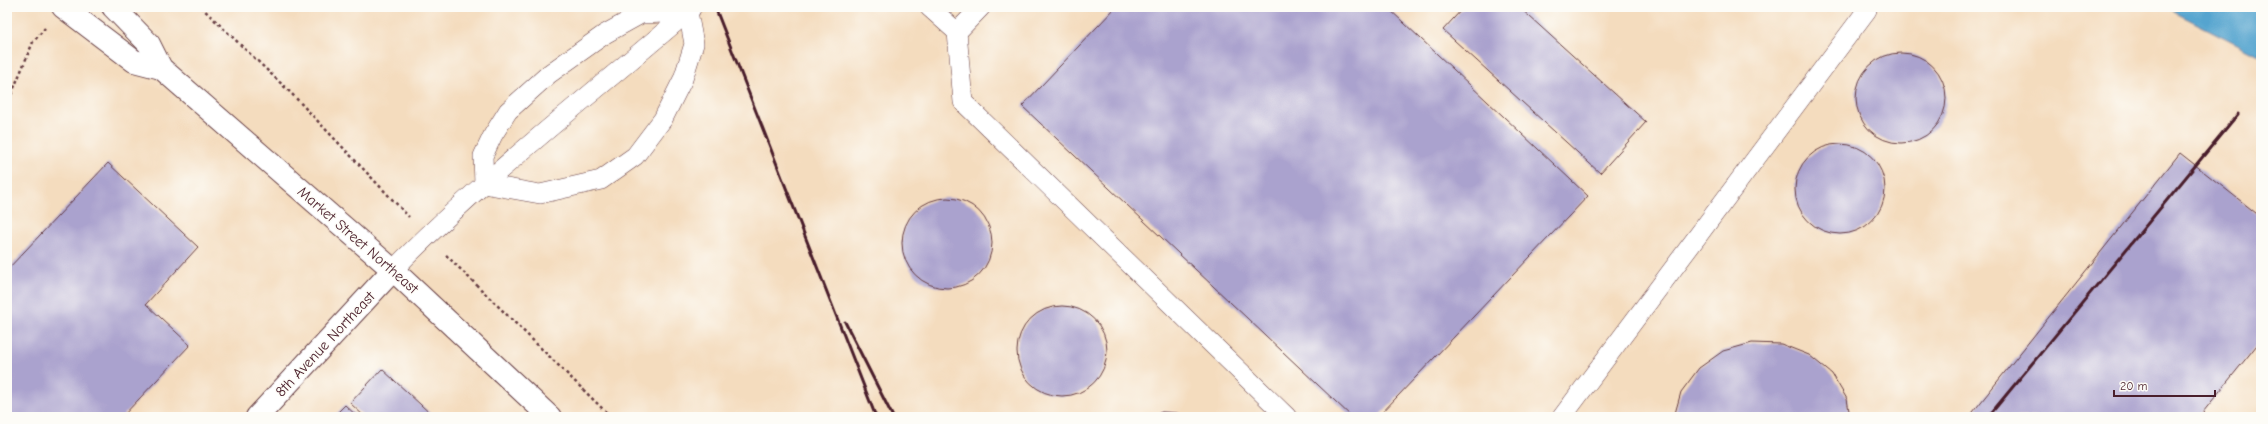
<svg xmlns="http://www.w3.org/2000/svg" width="2268" height="424" font-family="'Comic Neue',sans-serif">
	<style>
		.water { fill: #55a4cf; stroke: #50627d }
		.building { fill: #aaa2ce }
		.lines { fill: none; stroke-linecap: round; stroke-linejoin: round }
		.service-casing { stroke: #643b41; stroke-width: 20 }
		.minor-casing { stroke: #643b41; stroke-width: 24 }
		.path { stroke: #643b41; stroke-width: 2.5; stroke-dasharray: 3 3; stroke-linecap: butt }
		.service { stroke: #fff; stroke-width: 19 }
		.minor { stroke: #fff; stroke-width: 22 }
		.rail { stroke: #4a1f2b; stroke-width: 3 }
		.labels { text-anchor: middle; stroke-width: 3; stroke-linejoin: round; paint-order: stroke }
		.street-label { font-size: 15px; fill: #4a1f2b; stroke: #fdfcf7 }
	</style>
	<rect width="100%" height="100%" fill="#fdfcf7"/>
	<filter id="ink" filterUnits="userSpaceOnUse"><feTurbulence type="fractalNoise" baseFrequency=".025" numOctaves="2"/><feDisplacementMap in="SourceGraphic" scale="8" xChannelSelector="R" yChannelSelector="G"/><feConvolveMatrix kernelMatrix="1 2 1 2 8 2 1 2 1" color-interpolation-filters="sRGB"/></filter>
	<filter id="wash" filterUnits="userSpaceOnUse"><feTurbulence type="fractalNoise" baseFrequency=".012" numOctaves="4" result="noise"/><feDisplacementMap in="SourceGraphic" scale="16" xChannelSelector="R" yChannelSelector="G"/><feGaussianBlur stdDeviation="0.9" result="paint"/><feColorMatrix in="noise" values="0 0 0 0 0 0 0 0 0 0 0 0 0 0 0 0 0 1.4 0 .05"/><feComposite in="paint" operator="in"/></filter>
	<g filter="url(#wash)">
		<rect width="100%" height="100%" fill="#f4dcbe"/>
		<!-- water -->
		<path class="water" d="M2164 7H2261V56Z"/>
		<g id="blocks">
			<!-- building -->
			<g class="building">
				<path d="M1116 7H1387L1588 196 1378 417H1352L1022 106Z"/>
				<path d="M1464 7H1519L1646 122 1600 173 1443 30Z"/>
				<circle cx="1901" cy="98" r="45"/>
				<circle cx="1840" cy="189" r="45"/>
				<path d="M2180 153 2261 217V340L2199 417H1969Z"/>
				<path d="M108 163 198 247 146 304 190 345 122 417H7V270Z"/>
				<circle cx="947" cy="243" r="45"/>
				<circle cx="1062" cy="351" r="45"/>
				<path d="M1752 343 1781 344 1809 355 1832 374 1847 399 1850 417H1674L1681 392 1699 368 1723 351Z"/>
				<path d="M382 369 434 417H365L350 403Z"/>
				<path d="M345 405 358 417H333Z"/>
				<path d="M1162 412 1177 413 1187 417H1147Z"/>
			</g>
		</g>
	</g>
	<g filter="url(#ink)">
		<use href="#blocks" fill-opacity="0" stroke="#643b41" stroke-width="1"/>
		<g class="lines">
			<defs>
				<g id="service">
					<path d="M929 7 957 32 981 7"/>
					<path d="M688 12 694 44 683 79 663 119 635 156 601 180 540 194 484 184 483 156 493 135 508 111 549 74 605 34 641 14Z"/>
					<path d="M957 32 963 102 1287 417"/>
					<path d="M393 270C486 175 592 95 691 9"/>
					<path d="M1562 417 1867 10 1863 7"/>
				</g>
				<g id="minor">
					<path d="M63 7 134 61 161 68"/>
					<path d="M113 7 149 44 161 68 393 270 550 417"/>
					<path d="M257 417 393 270"/>
				</g>
			</defs>
			<!-- service casing -->
			<use href="#service" class="service-casing"/>
			<!-- minor casing -->
			<use href="#minor" class="minor-casing"/>
			<!-- path -->
			<g class="path">
				<path d="M201 7 291 93 409 217"/>
				<path d="M7 105 33 42 45 28"/>
				<path d="M446 255 611 417"/>
			</g>
			<!-- service -->
			<use href="#service" class="service"/>
			<!-- minor -->
			<use href="#minor" class="minor"/>
			<!-- rail -->
			<g class="rail">
				<path d="M715 7 876 417"/>
				<path d="M845 322 893 417"/>
				<path d="M1988 417 2238 114"/>
			</g>
		</g>
	</g>
	<g class="labels">
		<!-- street labels -->
		<g class="street-label">
			<text transform="translate(358 240) rotate(41)" y="5">Market Street Northeast</text>
			<text transform="translate(325 344) rotate(-47)" y="5">8th Avenue Northeast</text>
		</g>
	</g>
	<!-- margin -->
	<rect width="2268" height="424" fill="none" stroke="#fdfcf7" stroke-width="24"/>
	<!-- scale -->
	<path d="M2114 390v6h101v-6" fill="none" stroke="#4a1f2b" stroke-width="2"/>
	<text x="2120" y="390" font-size="12" fill="#4a1f2b" stroke="#fdfcf7" stroke-width="3" paint-order="stroke">20 m</text>
</svg>
